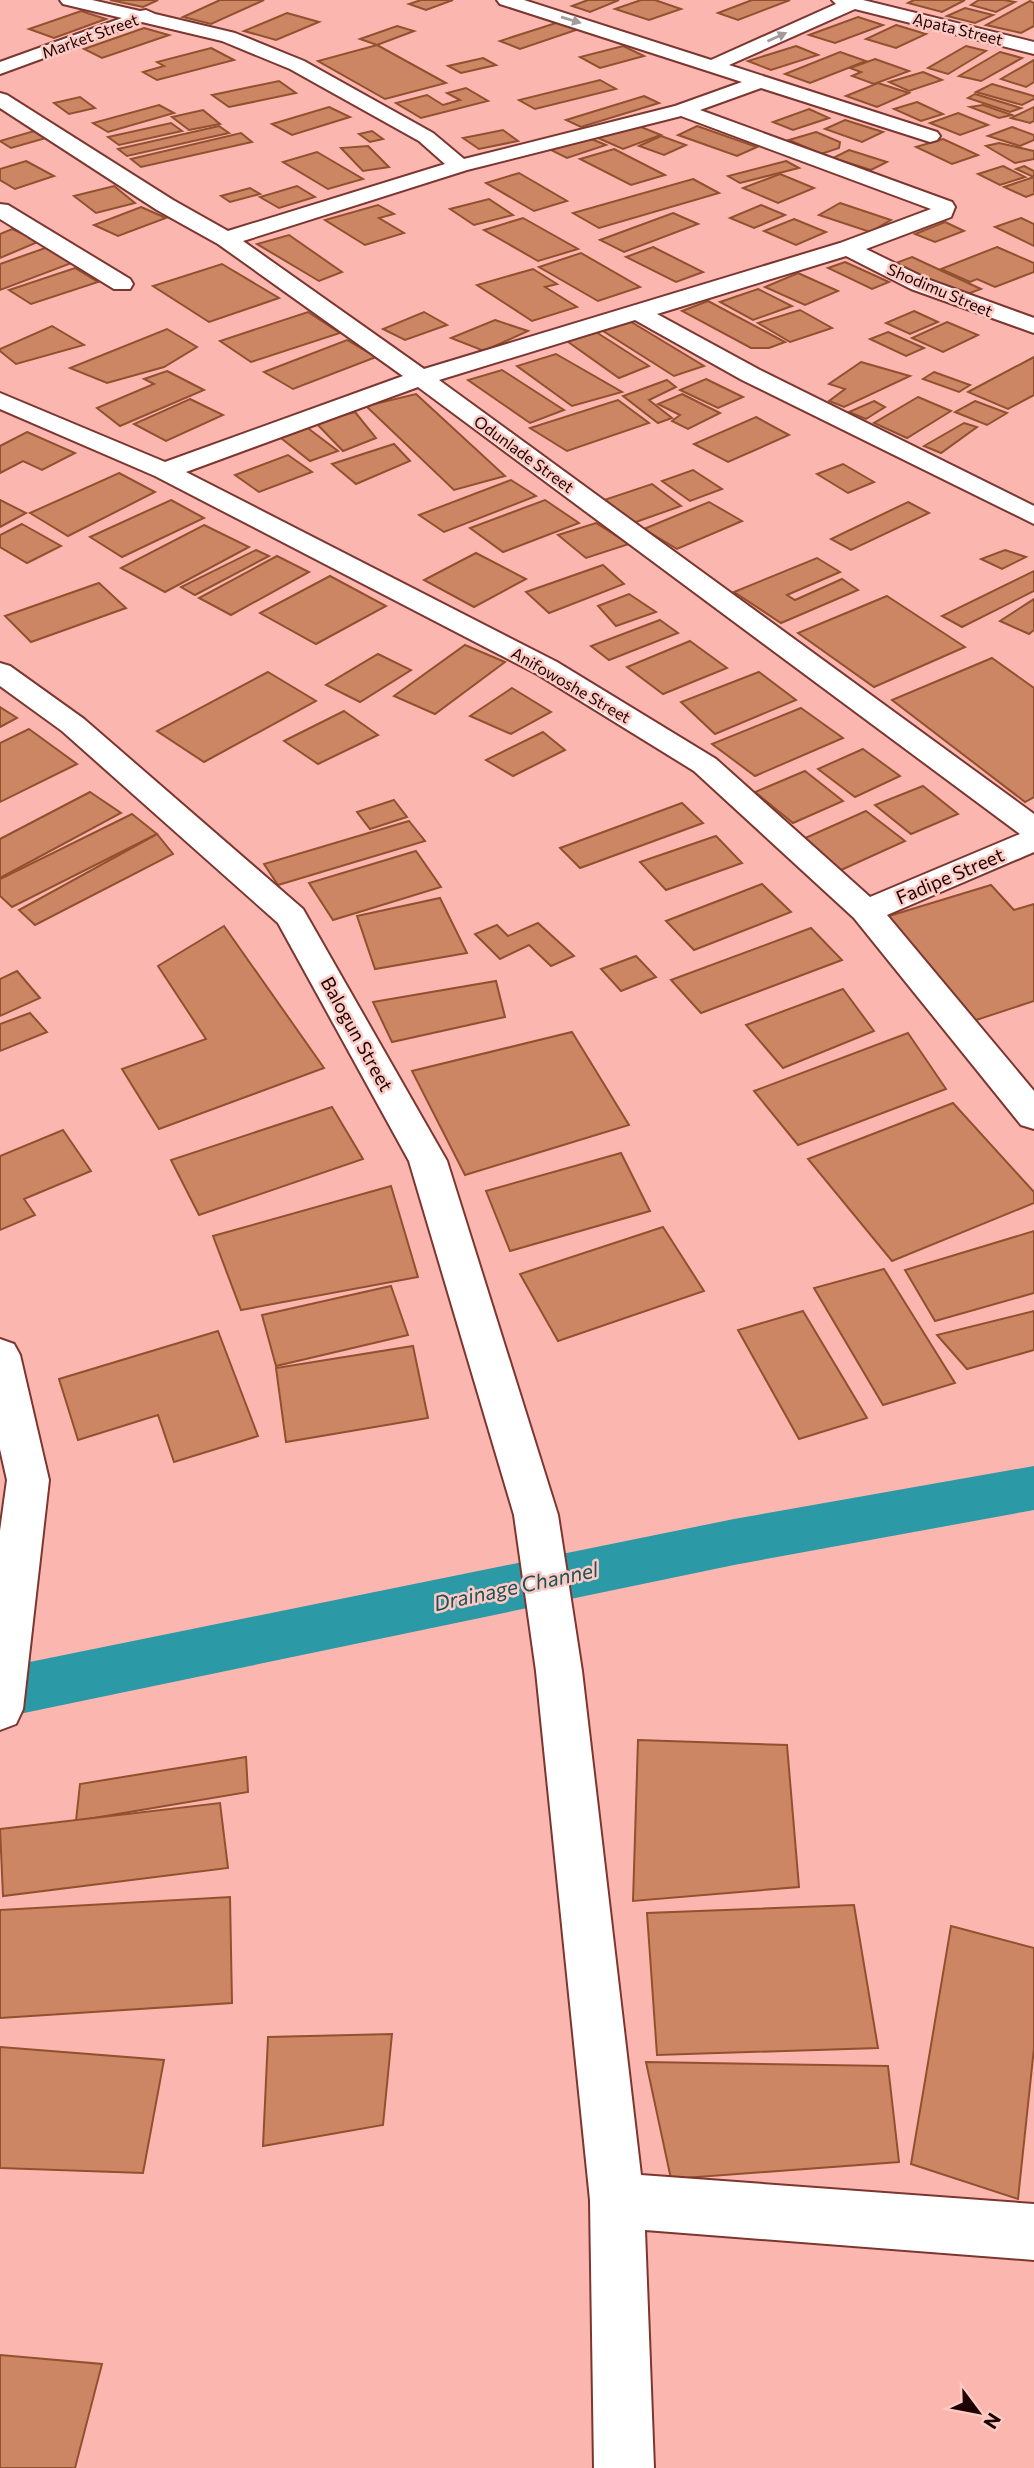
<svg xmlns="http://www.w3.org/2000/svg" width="1034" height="2468" font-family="Commissioner,sans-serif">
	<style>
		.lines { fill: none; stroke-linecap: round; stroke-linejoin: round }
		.canal { fill: #2c99a6; fill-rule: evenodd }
		.building { fill: #cc8663; stroke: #92502f; stroke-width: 2 }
		.minor-casing { stroke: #7c3630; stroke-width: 4 }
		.minor { fill: #fff; fill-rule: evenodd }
		.oneway { fill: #a49a9a }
		.labels { text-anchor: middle; stroke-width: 5; stroke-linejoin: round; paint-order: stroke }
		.far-street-label { font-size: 16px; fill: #1c0302; stroke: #fdc9c3 }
		.street-label { font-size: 19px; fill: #1c0302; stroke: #fdc9c3 }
		.water-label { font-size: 21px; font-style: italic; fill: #18535a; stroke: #fdc9c3 }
	</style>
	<rect width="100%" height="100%" fill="#fbb7af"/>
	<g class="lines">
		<!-- canal -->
		<path class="canal" d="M1034 1466V1510L734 1565 0 1718V1668L734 1519Z"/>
	</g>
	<!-- building -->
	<g class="building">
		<path d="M110 0H158L143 7Z"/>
		<path d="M220 0H264L211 24 183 17Z"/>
		<path d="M421 0H453L426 10 409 4Z"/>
		<path d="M588 0H619L590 12 572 6Z"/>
		<path d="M641 0H655L681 9 649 20 615 9Z"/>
		<path d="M752 0H790L738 20 718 13Z"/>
		<path d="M914 0H965L942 12 908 3Z"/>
		<path d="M979 0H1004L1015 2 996 12 971 5Z"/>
		<path d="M1030 1 1034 3V26L1021 33 986 25Z"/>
		<path d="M965 8 993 15 975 23 947 16Z"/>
		<path d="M81 11 106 19 54 38 29 29Z"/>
		<path d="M287 13 319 22 276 40 244 31Z"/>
		<path d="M858 17 883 25 835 43 809 35Z"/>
		<path d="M559 22 579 29 520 49 500 41Z"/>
		<path d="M896 25 926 34 896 48 866 39Z"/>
		<path d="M397 26 414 31 377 45 360 39Z"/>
		<path d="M144 28 169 35 102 58 84 49Z"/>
		<path d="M377 45 446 83 385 99 318 61Z"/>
		<path d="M623 46 644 56 600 68 580 57Z"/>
		<path d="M796 46 818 55 771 70 748 61Z"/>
		<path d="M966 46 986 51 948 74 928 68Z"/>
		<path d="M211 48 234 60 157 80 143 72 164 66 157 62Z"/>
		<path d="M840 52 866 61 810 83 785 74Z"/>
		<path d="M1000 52 1022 58 981 81 959 76Z"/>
		<path d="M483 58 496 65 461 73 448 66Z"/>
		<path d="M875 59 909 71 874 84 852 76 861 72 850 68Z"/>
		<path d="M1034 60V82L1026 87 1001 79Z"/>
		<path d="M923 72 942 80 909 91 889 82Z"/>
		<path d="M600 80 616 89 535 109 519 100Z"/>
		<path d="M279 81 296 93 229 107 212 95Z"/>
		<path d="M878 83 909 93 877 107 846 96Z"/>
		<path d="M992 84 1034 96V99L1022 105 976 92Z"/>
		<path d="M466 88 488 101 421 118 396 103 427 95 443 105 460 100 447 93Z"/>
		<path d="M975 94 1021 108 1010 112 968 98Z"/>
		<path d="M644 96 659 103 581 127 566 120Z"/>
		<path d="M80 97 95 108 69 114 54 103Z"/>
		<path d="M917 102 943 114 921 121 894 109Z"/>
		<path d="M159 105 174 113 108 132 93 123Z"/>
		<path d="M983 105 1012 115 999 118 970 107Z"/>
		<path d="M329 107 350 117 292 135 272 124Z"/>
		<path d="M1034 107V121L1030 123 1011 118Z"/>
		<path d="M809 109 829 118 793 130 773 122Z"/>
		<path d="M203 110 220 124 189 130 172 117Z"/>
		<path d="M958 113 988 125 960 135 930 123Z"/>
		<path d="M845 120 883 132 862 142 825 129Z"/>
		<path d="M171 123 182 131 119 145 108 137Z"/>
		<path d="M636 125 661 135 623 149 598 138Z"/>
		<path d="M219 126 229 133 127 156 118 149Z"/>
		<path d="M697 126 757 147 737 156 678 135Z"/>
		<path d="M1012 127 1034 135V140L1020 146 988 136Z"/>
		<path d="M503 130 518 141 479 149 463 138Z"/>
		<path d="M34 131 46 138 11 148 0 141Z"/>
		<path d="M372 131 383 139 370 142 359 134Z"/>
		<path d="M816 132 840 142 839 148 821 154 789 140Z"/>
		<path d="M241 133 252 142 141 167 131 159Z"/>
		<path d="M661 136 686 145 664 155 639 146Z"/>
		<path d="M589 138 606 145 567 158 551 150Z"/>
		<path d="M943 139 978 155 952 164 916 147Z"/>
		<path d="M999 143 1034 151V159L1015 163 986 146Z"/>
		<path d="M368 146 389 167 363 171 341 148Z"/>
		<path d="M614 149 665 175 631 185 580 159Z"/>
		<path d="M849 150 887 162 871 170 833 158Z"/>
		<path d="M317 152 363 179 328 189 283 162Z"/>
		<path d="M26 161 54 176 15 189 0 180V169Z"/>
		<path d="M786 161 799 168 740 183 728 176Z"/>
		<path d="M1003 166 1025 177 1000 185 978 174Z"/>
		<path d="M1024 166 1034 171V194L1026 197 1004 187 1034 177 1016 169Z"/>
		<path d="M519 173 567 201 534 211 486 183Z"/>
		<path d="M780 174 814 188 778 203 743 188Z"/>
		<path d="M693 179 719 193 599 228 573 213Z"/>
		<path d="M114 186 135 203 96 213 74 196Z"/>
		<path d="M297 186 315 197 279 208 260 197Z"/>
		<path d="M250 188 260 194 230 202 221 196Z"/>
		<path d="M489 199 513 215 474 225 450 209Z"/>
		<path d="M840 203 891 220 870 232 819 215Z"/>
		<path d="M378 205 394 214 379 218 404 233 365 245 325 220Z"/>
		<path d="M761 205 785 215 754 228 730 218Z"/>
		<path d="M141 207 166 218 118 236 94 225Z"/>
		<path d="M673 213 698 224 624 252 600 240Z"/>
		<path d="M523 218 578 249 538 261 484 230Z"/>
		<path d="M1021 218 1034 224V246L995 227Z"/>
		<path d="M794 219 826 232 796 245 764 231Z"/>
		<path d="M945 222 964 231 935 242 915 234Z"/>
		<path d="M12 229 40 241 0 258V234Z"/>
		<path d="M289 235 342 272 319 281 257 244Z"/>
		<path d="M48 247 77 261 0 290V264Z"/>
		<path d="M653 247 703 272 676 282 626 257Z"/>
		<path d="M997 247 1034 263V272L995 287 977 279 970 282 941 269Z"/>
		<path d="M581 253 640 287 598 301 539 267Z"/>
		<path d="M912 257 981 289 962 296 893 264Z"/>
		<path d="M845 262 889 282 872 289 828 268Z"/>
		<path d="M222 264 279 298 209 322 153 286Z"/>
		<path d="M75 268 98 282 31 304 9 290Z"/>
		<path d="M533 269 557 284 545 287 577 307 532 321 477 285Z"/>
		<path d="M798 273 838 291 805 305 765 287Z"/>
		<path d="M758 289 792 306 753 320 720 302Z"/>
		<path d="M708 301 785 342 769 348H751L682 311Z"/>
		<path d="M800 310 832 328 790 342 758 323Z"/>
		<path d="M914 311 938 322 910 334 886 323Z"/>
		<path d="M308 312 340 333 251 362 220 341Z"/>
		<path d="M424 312 447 325 405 340 383 329Z"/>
		<path d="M495 320 528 331 484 351 451 338Z"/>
		<path d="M628 320 704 366 674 376 600 329Z"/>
		<path d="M947 322 978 335 943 352 912 338Z"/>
		<path d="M52 326 84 345 16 364 0 351V349Z"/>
		<path d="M167 329 197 347 164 367 107 383 70 368Z"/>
		<path d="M596 332 649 366 619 378 564 339Z"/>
		<path d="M888 332 924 348 906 356 870 339Z"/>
		<path d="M347 340 376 357 293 389 264 372Z"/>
		<path d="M556 354 622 392 572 406 517 366Z"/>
		<path d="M1034 357V395L1008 409 968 392Z"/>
		<path d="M861 362 910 376 844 407 829 401 845 389 829 384Z"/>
		<path d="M502 370 564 410 530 423 468 380Z"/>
		<path d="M167 371 204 390 120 426 97 408 154 384 144 379Z"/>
		<path d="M934 372 970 385 959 392 923 379Z"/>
		<path d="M706 379 743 397 718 408 680 390Z"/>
		<path d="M667 380 676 387 649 400 672 418 658 423 623 396Z"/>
		<path d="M416 394 505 476 454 490 366 406Z"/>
		<path d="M682 394 720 413 688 429 672 421 680 415 658 404Z"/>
		<path d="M918 397 951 411 907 438 874 423Z"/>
		<path d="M190 399 223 415 166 441 134 424Z"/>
		<path d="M618 400 649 423 567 451 530 428Z"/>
		<path d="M874 401 885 407 866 419 849 412Z"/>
		<path d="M975 401 1007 413 987 425 955 412Z"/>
		<path d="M355 412 376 438 343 451 315 422Z"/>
		<path d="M756 417 789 435 728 462 694 444Z"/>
		<path d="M964 423 977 427 941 453 924 446Z"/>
		<path d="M305 426 338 451 310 461 277 435Z"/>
		<path d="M27 432 75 453 42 470 23 461 0 473V446Z"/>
		<path d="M394 444 410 461 356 484 332 464Z"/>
		<path d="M288 455 312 472 259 492 235 475Z"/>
		<path d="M843 464 874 482 848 493 817 474Z"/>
		<path d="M693 470 722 489 690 501 662 481Z"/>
		<path d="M119 473 155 492 68 536 30 513Z"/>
		<path d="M511 480 536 496 444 532 419 515Z"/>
		<path d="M652 484 681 506 630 524 601 501Z"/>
		<path d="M0 500 26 513 0 527Z"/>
		<path d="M171 500 204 518 122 557 90 537Z"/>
		<path d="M545 500 579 523 503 552 470 528Z"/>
		<path d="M709 502 742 521 677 549 644 529Z"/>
		<path d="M908 502 929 513 851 550 831 539Z"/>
		<path d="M596 523 629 544 586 558 558 535Z"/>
		<path d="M22 524 61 546 27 563 0 547V535Z"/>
		<path d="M204 525 249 547 165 592 121 568Z"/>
		<path d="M256 550 269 556 195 595 181 587Z"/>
		<path d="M1005 550 1026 557 1002 569 981 559Z"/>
		<path d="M476 553 526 579 474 607 424 580Z"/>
		<path d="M277 556 309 572 231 615 199 598Z"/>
		<path d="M817 558 840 572 787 595 795 600 842 579 858 590 781 623 734 592Z"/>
		<path d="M603 565 624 584 549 613 526 592Z"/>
		<path d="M1034 571V591L962 627 942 616Z"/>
		<path d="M330 576 386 606 316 644 260 613Z"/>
		<path d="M99 583 126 608 31 642 5 616Z"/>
		<path d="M629 594 656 612 616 626 598 606Z"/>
		<path d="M887 596 965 647 874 687 798 633Z"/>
		<path d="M1034 599V630L1029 634 1000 621Z"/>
		<path d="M660 620 678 633 609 660 591 646Z"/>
		<path d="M690 641 727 668 663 694 627 667Z"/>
		<path d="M465 645 505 662 435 714 394 696Z"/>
		<path d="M378 654 411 670 360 702 326 685Z"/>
		<path d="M992 658 1034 688V797L1025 802 892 700Z"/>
		<path d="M268 672 316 701 204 762 157 731Z"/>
		<path d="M759 672 796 700 715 734 681 702Z"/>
		<path d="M512 688 551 712 511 734 470 716Z"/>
		<path d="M0 707 17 718 0 727Z"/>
		<path d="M801 708 843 738 755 776 712 744Z"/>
		<path d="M344 711 378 735 318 764 284 741Z"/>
		<path d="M29 729 77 764 0 802V743Z"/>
		<path d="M543 732 565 750 513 776 486 760Z"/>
		<path d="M863 749 900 776 855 797 818 769Z"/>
		<path d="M805 771 843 801 793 823 755 792Z"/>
		<path d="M923 786 958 814 911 834 875 805Z"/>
		<path d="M90 792 121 813 0 878V839Z"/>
		<path d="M394 800 407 817 370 829 357 812Z"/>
		<path d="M682 803 703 823 580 868 560 848Z"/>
		<path d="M866 811 905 841 841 870 803 839Z"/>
		<path d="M132 814 157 834 12 907 0 896V879Z"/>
		<path d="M409 821 425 841 278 885 264 864Z"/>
		<path d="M157 834 173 854 35 925 19 910Z"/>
		<path d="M716 836 742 863 666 890 640 862Z"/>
		<path d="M416 851 441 887 333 920 309 883Z"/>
		<path d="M762 884 791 912 694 950 666 921Z"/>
		<path d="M991 885 1014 910 1034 904V1001L970 1022 879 919Z"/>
		<path d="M440 898 467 953 375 969 357 916Z"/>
		<path d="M538 923 574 956 551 966 529 945 500 959 475 934 497 925 508 936Z"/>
		<path d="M224 926 324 1068 159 1129 122 1069 206 1039 158 966Z"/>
		<path d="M811 928 842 960 701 1013 671 980Z"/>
		<path d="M636 956 656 977 621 991 601 969Z"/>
		<path d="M17 971 40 998 0 1016V979Z"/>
		<path d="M496 981 505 1017 392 1042 373 1002Z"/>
		<path d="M843 989 874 1031 783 1068 746 1025Z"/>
		<path d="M30 1013 47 1032 0 1051V1024Z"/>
		<path d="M572 1032 629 1125 465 1175 412 1071Z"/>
		<path d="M908 1033 946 1089 798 1145 754 1091Z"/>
		<path d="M953 1103 1034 1192V1203L892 1261 808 1159Z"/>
		<path d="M332 1107 363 1159 199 1215 171 1160Z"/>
		<path d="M63 1130 91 1171 24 1199 35 1215 0 1230V1156Z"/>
		<path d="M621 1153 650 1211 510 1251 486 1191Z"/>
		<path d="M391 1186 418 1277 241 1310 213 1236Z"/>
		<path d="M663 1227 704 1291 558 1341 520 1274Z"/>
		<path d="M1034 1231V1293L935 1321 905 1270Z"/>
		<path d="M884 1269 955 1383 883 1405 814 1288Z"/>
		<path d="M391 1286 408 1335 276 1366 262 1315Z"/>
		<path d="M803 1311 867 1418 799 1439 738 1330Z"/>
		<path d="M1034 1311V1350L967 1369 937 1335Z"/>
		<path d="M218 1331 258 1436 174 1462 158 1415 78 1440 59 1379Z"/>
		<path d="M413 1346 428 1418 286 1442 276 1368Z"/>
		<path d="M638 1740 787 1745 799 1887 633 1901Z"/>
		<path d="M246 1757 248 1792 76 1821 80 1784Z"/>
		<path d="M220 1803 228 1868 3 1896 0 1829Z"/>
		<path d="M230 1897 232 2003 0 2018V1910Z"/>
		<path d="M854 1905 878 2048 657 2055 647 1913Z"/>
		<path d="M951 1926 1034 1948V2048L1018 2199 911 2164Z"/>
		<path d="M392 2034 383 2125 263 2146 268 2037Z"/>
		<path d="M0 2047 164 2060 143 2173 0 2168Z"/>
		<path d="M646 2062 888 2066 899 2162 671 2179Z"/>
		<path d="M0 2355 102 2364 75 2468H0Z"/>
	</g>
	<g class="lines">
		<defs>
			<g id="minor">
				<path d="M60 0H92L140 11 146 10 155 14 235 33 304 61 433 133 464 159 675 106 742 82 500 4 497 0H524L711 60 836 4 832 0H863L1034 42V54L855 9 729 65 937 132 940 136 937 140 930 142 761 88 700 110 952 202 955 207 951 217 866 249 927 279 1034 318V333L911 289 846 256 657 314 760 370 1034 506V524L742 380 635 320 439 380 1034 814V852L887 915 1034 1091V1129L1021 1125 854 918 694 771 537 674 155 476 0 409V393L165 462 403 376 218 244 157 210 0 108V93L7 95 173 200 228 231 445 164 419 141 290 69 222 41 142 22 0 74V62L122 18 63 4ZM681 116 931 209 840 243 424 369 243 241 467 170ZM418 387 1020 834 870 897 716 759 557 662 186 472Z"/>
				<path d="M0 204 8 205 130 279 133 284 130 289H114L0 219Z"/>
				<path d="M0 663 10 666 84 719 303 909 447 1161 558 1515 582 1671 641 2175 1034 2204V2260L645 2230 654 2468H594L590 2200 536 1671 514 1515 409 1161 278 923 62 731 0 686Z"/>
				<path d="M0 1339 14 1344 20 1355 49 1480 23 1709 16 1724 0 1730V1531L7 1480 0 1449Z"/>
			</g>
		</defs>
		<!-- minor casing -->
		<use href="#minor" class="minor-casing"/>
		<!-- minor -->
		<use href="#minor" class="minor"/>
	</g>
	<!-- one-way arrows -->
	<defs><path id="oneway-solid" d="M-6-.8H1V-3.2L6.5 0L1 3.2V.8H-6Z" transform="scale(1.75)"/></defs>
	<g class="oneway">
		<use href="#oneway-solid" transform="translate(571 20) rotate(17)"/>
		<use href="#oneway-solid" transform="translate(777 37) rotate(-24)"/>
	</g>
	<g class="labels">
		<!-- far-street labels -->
		<g class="far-street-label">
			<text transform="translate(958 29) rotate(14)" y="6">Apata Street</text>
			<text transform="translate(90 36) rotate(-20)" y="6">Market Street</text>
			<text transform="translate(940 290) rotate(23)" y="6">Shodimu Street</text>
			<text transform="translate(524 454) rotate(36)" y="6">Odunlade Street</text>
			<text transform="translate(571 685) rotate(30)" y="6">Anifowoshe Street</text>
		</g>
		<!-- street labels -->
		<g class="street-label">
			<text transform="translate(950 876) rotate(-23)" y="7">Fadipe Street</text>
			<text transform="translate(357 1034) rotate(61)" y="7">Balogun Street</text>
		</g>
		<!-- water labels -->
		<g class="water-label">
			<text transform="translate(516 1587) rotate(-12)" y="7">Drainage Channel</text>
		</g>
	</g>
	<!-- north arrow -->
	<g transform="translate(978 2412) rotate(122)" stroke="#fdc9c3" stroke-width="5" paint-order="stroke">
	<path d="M0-5L12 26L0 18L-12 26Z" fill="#1c0302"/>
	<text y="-10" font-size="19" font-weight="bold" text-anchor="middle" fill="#1c0302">N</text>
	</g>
</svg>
